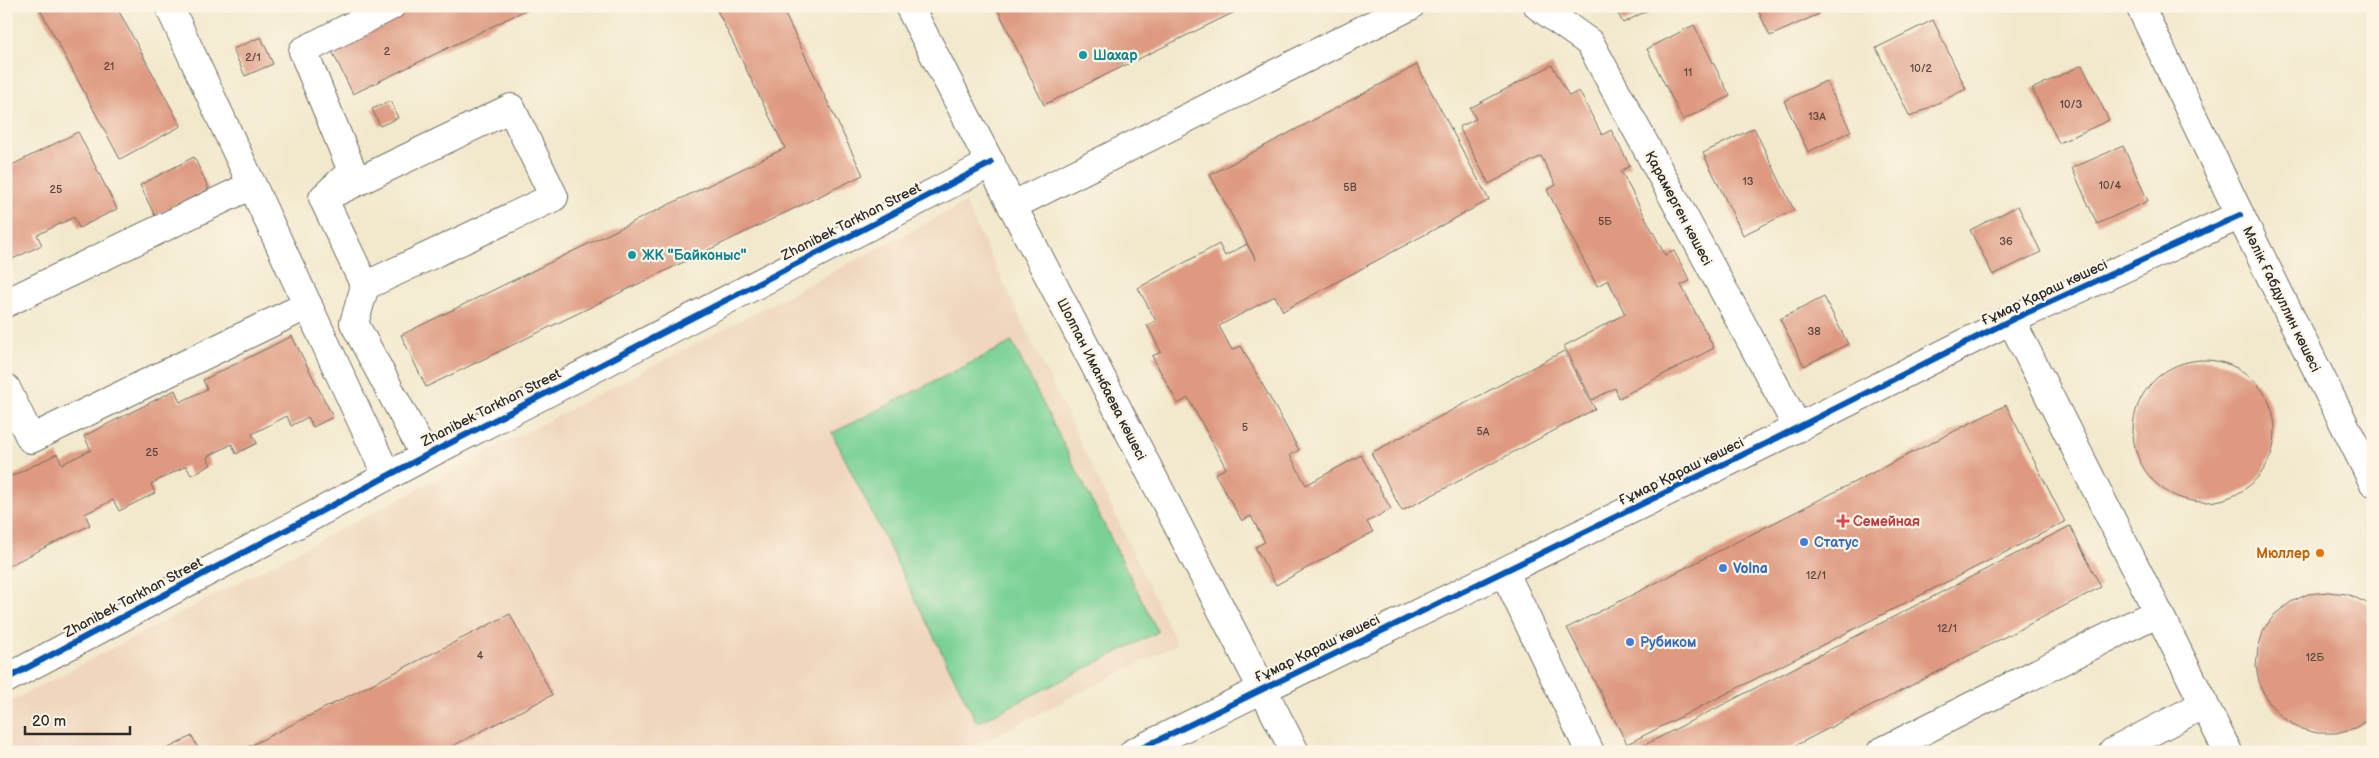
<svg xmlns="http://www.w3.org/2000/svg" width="2379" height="758" font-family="'Balsamiq Sans',sans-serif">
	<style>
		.built { fill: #efd6bc }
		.green { fill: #79d196; stroke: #527e60 }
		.building { fill: #de9980 }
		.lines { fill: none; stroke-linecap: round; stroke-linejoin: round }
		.minor-casing { stroke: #716e64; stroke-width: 30 }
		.minor { stroke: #fff; stroke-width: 28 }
		.cycleway-casing { stroke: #fcf5e5; stroke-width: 9 }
		.cycleway { stroke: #0057b8; stroke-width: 6 }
		.culture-dot { fill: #0f9aa8; stroke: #fcf5e5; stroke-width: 2 }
		.health-dot { fill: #e0444e; stroke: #fcf5e5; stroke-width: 2 }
		.shop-dot { fill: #3f7fe0; stroke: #fcf5e5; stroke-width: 2 }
		.food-dot { fill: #e8710a; stroke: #fcf5e5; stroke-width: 2 }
		.labels { text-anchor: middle; stroke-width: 4.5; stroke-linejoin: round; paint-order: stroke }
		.number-label { font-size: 11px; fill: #584640 }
		.culture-label { font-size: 14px; font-weight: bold; fill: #0d838f; stroke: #fcf5e5; text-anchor: start }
		.street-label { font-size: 14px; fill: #2b2b2b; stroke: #fcf5e5 }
		.health-label { font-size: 14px; font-weight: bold; fill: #be3a42; stroke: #fcf5e5; text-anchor: start }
		.shop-label { font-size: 14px; font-weight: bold; fill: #366cbe; stroke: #fcf5e5; text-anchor: start }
		.food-label { font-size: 14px; font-weight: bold; fill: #c56008; stroke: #fcf5e5; text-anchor: end }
	</style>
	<rect width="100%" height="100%" fill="#fcf5e5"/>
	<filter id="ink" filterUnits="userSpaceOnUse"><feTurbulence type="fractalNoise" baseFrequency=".02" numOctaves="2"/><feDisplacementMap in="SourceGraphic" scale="10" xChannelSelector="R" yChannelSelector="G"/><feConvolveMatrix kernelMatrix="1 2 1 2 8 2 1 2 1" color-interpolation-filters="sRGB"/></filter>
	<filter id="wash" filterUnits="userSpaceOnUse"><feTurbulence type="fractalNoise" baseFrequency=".0096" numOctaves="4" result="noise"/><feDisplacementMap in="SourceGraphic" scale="20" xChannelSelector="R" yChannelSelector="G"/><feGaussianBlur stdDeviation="1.12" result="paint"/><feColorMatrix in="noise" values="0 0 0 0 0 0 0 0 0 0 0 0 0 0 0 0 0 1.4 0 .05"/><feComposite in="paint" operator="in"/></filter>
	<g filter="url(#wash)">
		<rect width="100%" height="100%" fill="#f2e9cd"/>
		<!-- built -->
		<path class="built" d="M965 203 1177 644 962 752H6V704Z"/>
		<!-- green -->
		<path class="green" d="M1012 342 1158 632 977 723 832 433Z"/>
		<g id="blocks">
			<!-- building -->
			<g class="building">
				<path d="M38 6H116L181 126 120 159Z"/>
				<path d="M402 6H534L353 94 328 43Z"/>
				<path d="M715 6H781L863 175 426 387 401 335 785 148Z"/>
				<path d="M996 6H1247L1044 105Z"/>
				<path d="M1614 6H1656L1623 23Z"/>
				<path d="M1756 6H1816L1819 14 1770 36Z"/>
				<path d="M1933 20 1966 89 1910 117 1876 48Z"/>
				<path d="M1694 25 1730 96 1683 120 1647 49Z"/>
				<path d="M261 37 273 64 245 76 233 49Z"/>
				<path d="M1417 65 1489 200 1283 311 1275 296 1219 326 1232 350 1241 346 1299 450 1290 455 1306 485 1361 455 1391 509 1367 522 1373 532 1276 585 1255 547 1265 542 1251 516 1242 521 1215 474 1226 468 1188 398 1178 404 1152 356 1161 352 1147 325 1156 321 1138 288 1219 244 1225 256 1247 244 1256 260 1210 175Z"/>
				<path d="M1552 65 1569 96 1579 91 1602 135 1611 130 1630 166 1621 171 1665 255 1674 251 1690 281 1681 285 1714 348 1619 398 1615 388 1592 400 1564 346 1625 314 1608 280 1597 286 1547 190 1556 185 1541 156 1489 184 1459 127 1476 119 1470 108Z"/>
				<path d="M2082 65 2109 120 2059 143 2032 89Z"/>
				<path d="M1826 81 1851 131 1808 152 1784 101Z"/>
				<path d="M391 101 398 118 380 126 372 109Z"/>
				<path d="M1754 128 1794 210 1743 235 1703 153Z"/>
				<path d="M78 132 117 209 79 228 74 217 37 235 42 245 6 262V168Z"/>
				<path d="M2123 146 2148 201 2097 224 2072 168Z"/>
				<path d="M194 157 209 189 155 216 140 185Z"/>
				<path d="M2018 206 2041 252 1993 275 1970 230Z"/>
				<path d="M1824 297 1848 344 1804 366 1780 319Z"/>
				<path d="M292 336 333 417 313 427 308 417 291 426 287 416 252 434 257 443 236 454 232 444 207 457 211 465 191 475 186 466 151 484 155 493 119 511 113 500 85 514 90 525 6 567V471L10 477 57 454 62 464 91 450 84 436 175 390 180 402 207 389 203 380Z"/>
				<path d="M1564 351 1595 409 1402 511 1371 453Z"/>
				<circle cx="2204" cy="431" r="71"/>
				<path d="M2006 405 2065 522 1627 744 1567 628Z"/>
				<path d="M2070 526 2101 587 1783 752H1631Z"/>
				<path d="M2328 592 2347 594 2365 602 2373 609V717L2355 728 2336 733H2317L2298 728 2282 717 2269 703 2260 686 2256 667 2258 648 2264 629 2275 614 2291 602 2308 594Z"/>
				<path d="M510 614 552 695 441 752H238Z"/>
				<path d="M192 736 200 752H161Z"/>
			</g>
		</g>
	</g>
	<g filter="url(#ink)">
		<use href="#blocks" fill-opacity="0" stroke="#716e64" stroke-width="1"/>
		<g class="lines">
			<defs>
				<g id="minor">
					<path d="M169 6 387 476"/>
					<path d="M391 6 303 51 352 171 323 198 365 286 354 323 425 456"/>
					<path d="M909 6 1295 752"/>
					<path d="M1538 6 1590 43 1798 428"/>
					<path d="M2140 6 2240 215 2373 482"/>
					<path d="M336 192 511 108 554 197 365 286"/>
					<path d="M1012 206 1410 6"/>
					<path d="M6 303 252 185"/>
					<path d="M6 388 31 439 308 305"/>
					<path d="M1504 571 1590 752"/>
					<path d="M2158 612 2228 752"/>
					<path d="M6 679 425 456 991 163"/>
					<path d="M1134 752 1777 438 2011 320 2240 215"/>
					<path d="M1881 752 2158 612 2011 320"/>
					<path d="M2113 752 2204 704"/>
				</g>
			</defs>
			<!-- minor casing -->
			<use href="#minor" class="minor-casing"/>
			<!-- minor -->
			<use href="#minor" class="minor"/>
			<defs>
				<g id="cycleway">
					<path d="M6 679 425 456 991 163"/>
					<path d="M1134 752 1777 438 2011 320 2240 215"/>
				</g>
			</defs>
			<!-- cycleway casing -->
			<use href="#cycleway" class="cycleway-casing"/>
			<!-- cycleway -->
			<use href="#cycleway" class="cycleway"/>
		</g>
	</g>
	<!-- markers -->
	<g class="culture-dot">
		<circle cx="1083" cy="55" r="5"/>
		<circle cx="632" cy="255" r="5"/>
	</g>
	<path class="health-dot" d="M1840.5 513.5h5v5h5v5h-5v5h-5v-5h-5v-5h5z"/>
	<g class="shop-dot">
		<circle cx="1804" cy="542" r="5"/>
		<circle cx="1723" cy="568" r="5"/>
		<circle cx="1630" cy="642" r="5"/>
	</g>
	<circle class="food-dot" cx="2320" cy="553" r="5"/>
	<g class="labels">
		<!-- number labels -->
		<g class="number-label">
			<text x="387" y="55">2</text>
			<text x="253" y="61">2/1</text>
			<text x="109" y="70">21</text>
			<text x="1921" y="72">10/2</text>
			<text x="1688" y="76">11</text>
			<text x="2071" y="108">10/3</text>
			<text x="1817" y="120">13А</text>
			<text x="1748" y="185">13</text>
			<text x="2110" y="189">10/4</text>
			<text x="1350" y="191">5В</text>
			<text x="56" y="193">25</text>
			<text x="1605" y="225">5Б</text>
			<text x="2006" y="245">36</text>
			<text x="1814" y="335">38</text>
			<text x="1245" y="431">5</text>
			<text x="1483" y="435">5А</text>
			<text x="152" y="456">25</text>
			<text x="1816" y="579">12/1</text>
			<text x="1947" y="632">12/1</text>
			<text x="480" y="659">4</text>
			<text x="2315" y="661">12Б</text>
		</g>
		<!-- culture labels -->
		<g class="culture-label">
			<text x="1093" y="60">Шахар</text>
			<text x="642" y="260">ЖК "Байконыс"</text>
		</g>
		<!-- street labels -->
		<g class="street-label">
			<text transform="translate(1679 208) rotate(62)" y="5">Қарамерген көшесі</text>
			<text transform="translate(851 221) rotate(-27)" y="5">Zhanibek Tarkhan Street</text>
			<text transform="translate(2044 292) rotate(-25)" y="5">Ғұмар Қараш көшесі</text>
			<text transform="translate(2282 299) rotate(64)" y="5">Мәлік Ғабдуллин көшесі</text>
			<text transform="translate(1102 379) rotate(63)" y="5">Шолпан Иманбаева көшесі</text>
			<text transform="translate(491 407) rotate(-27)" y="5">Zhanibek Tarkhan Street</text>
			<text transform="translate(1681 471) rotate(-26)" y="5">Ғұмар Қараш көшесі</text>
			<text transform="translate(133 597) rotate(-28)" y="5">Zhanibek Tarkhan Street</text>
			<text transform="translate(1317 648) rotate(-26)" y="5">Ғұмар Қараш көшесі</text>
		</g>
		<!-- health labels -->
		<g class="health-label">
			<text x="1853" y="526">Семейная</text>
		</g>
		<!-- shop labels -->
		<g class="shop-label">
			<text x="1814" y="547">Статус</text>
			<text x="1733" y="573">Volna</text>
			<text x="1640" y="647">Рубиком</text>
		</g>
		<!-- food labels -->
		<g class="food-label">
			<text x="2310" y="558">Мюллер</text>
		</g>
	</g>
	<!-- margin -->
	<rect width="2379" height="758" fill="none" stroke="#fcf5e5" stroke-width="25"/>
	<!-- scale -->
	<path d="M25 726v8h105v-8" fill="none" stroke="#2b2b2b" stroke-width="2.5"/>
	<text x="32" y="726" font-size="15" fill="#2b2b2b" stroke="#fcf5e5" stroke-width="4" paint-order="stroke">20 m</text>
</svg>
